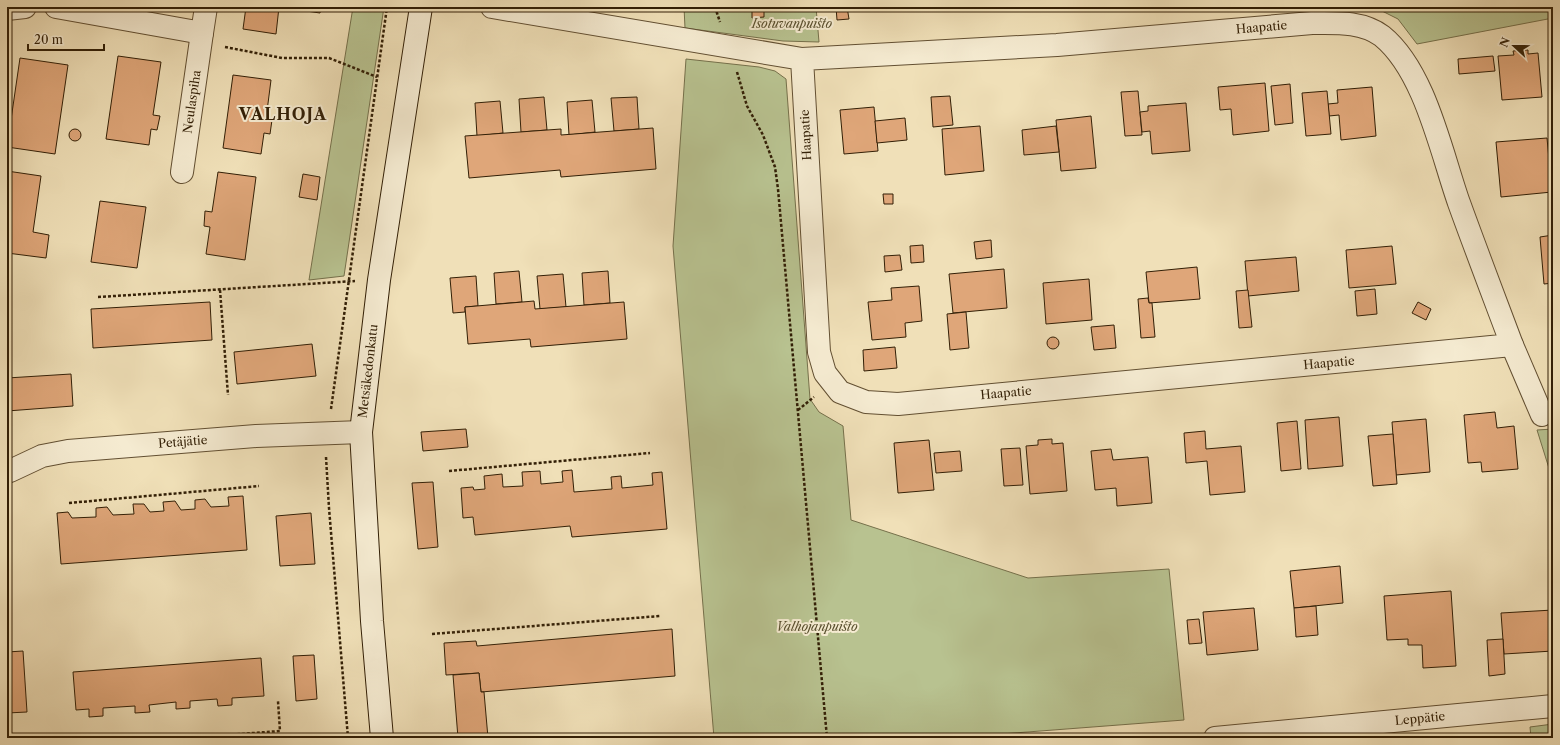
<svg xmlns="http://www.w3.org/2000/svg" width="1560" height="745" font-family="'Libre Caslon Text',serif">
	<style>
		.green { fill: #b8c290; stroke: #75704b }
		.building { fill: #dfa679; stroke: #321f06 }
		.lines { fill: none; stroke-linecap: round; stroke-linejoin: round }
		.street-casing { stroke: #624f32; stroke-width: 24 }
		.secondary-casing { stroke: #321f06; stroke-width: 24 }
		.path { stroke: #321f06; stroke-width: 2.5; stroke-dasharray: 3 2; stroke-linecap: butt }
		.street { stroke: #f5ebd1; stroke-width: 22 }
		.secondary { stroke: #f5ebd1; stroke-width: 22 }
		.labels { text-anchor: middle; stroke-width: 4; stroke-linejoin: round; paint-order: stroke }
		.park-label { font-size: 12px; font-style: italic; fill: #5a502f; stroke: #f5ebd1 }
		.street-label { font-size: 12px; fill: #321f06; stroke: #f5ebd1 }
		.district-label { font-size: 16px; font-weight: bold; letter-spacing: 1px; fill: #321f06; stroke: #f5ebd1 }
	</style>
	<rect width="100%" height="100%" fill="#f0e0b8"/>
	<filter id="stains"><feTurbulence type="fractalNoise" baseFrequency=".005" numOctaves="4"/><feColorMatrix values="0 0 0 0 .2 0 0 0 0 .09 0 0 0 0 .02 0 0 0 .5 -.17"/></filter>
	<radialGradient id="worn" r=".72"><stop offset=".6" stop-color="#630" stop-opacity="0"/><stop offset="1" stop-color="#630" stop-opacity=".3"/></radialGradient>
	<!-- green -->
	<g class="green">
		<path d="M353 7H384L344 276 309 280Z"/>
		<path d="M684 7H816L819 42 783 41 685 28Z"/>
		<path d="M1374 7H1553V18L1417 44 1398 19Z"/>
		<path d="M686 59 759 67 775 71 786 79 810 399 819 412 843 426 851 520 1028 578 1169 569 1184 720 949 738H714L673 246Z"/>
		<path d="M1553 429V481L1537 430Z"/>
		<path d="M1553 724V738H1531L1530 727Z"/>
	</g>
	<!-- building -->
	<g class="building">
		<path d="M246 7H321L320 13 279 7 276 34 243 29Z"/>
		<path d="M752 7H764V17L752 18Z"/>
		<path d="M836 7H847L849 19 837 20Z"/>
		<path d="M1528 50V54L1538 53 1542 97 1502 100 1498 56 1514 55 1513 51Z"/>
		<path d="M118 56 161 62 153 115 160 116 157 130 151 129 149 145 106 139Z"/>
		<path d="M1493 56 1495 71 1459 74 1458 59Z"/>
		<path d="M20 58 68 65 55 154 7 147Z"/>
		<path d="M233 75 271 80 266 119 272 120 270 134 264 133 261 154 223 148Z"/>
		<path d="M1265 83 1269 131 1233 135 1231 109 1220 110 1218 87Z"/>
		<path d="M1290 84 1293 123 1275 125 1271 86Z"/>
		<path d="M1372 87 1376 136 1341 140 1339 115 1329 116 1328 104 1338 103 1337 90Z"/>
		<path d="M1138 91 1142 135 1125 136 1121 92Z"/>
		<path d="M1327 91 1331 134 1306 136 1302 93Z"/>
		<path d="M950 96 953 125 933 127 931 97Z"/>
		<path d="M544 97 547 130 521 132 519 99Z"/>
		<path d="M637 97 639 129 614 131 611 98Z"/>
		<path d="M592 100 595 132 569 135 567 102Z"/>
		<path d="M500 101 503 133 477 136 475 103Z"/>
		<path d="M1186 103 1190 151 1152 154 1150 131 1142 132 1140 112 1148 111V106Z"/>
		<path d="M874 107 878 151 844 154 840 110Z"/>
		<path d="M1091 116 1096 168 1061 171 1056 120Z"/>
		<path d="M905 118 907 140 877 143 875 121Z"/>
		<path d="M980 126 984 171 945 175 942 129Z"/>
		<path d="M1056 126 1059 152 1024 155 1022 130Z"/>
		<path d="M653 128 656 169 561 177 560 170 469 178 465 136 561 129V135Z"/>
		<circle cx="75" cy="135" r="6"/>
		<path d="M1547 138 1552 192 1501 197 1496 142Z"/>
		<path d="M7 171 41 176 33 232 49 235 46 258 7 253Z"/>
		<path d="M218 172 256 177 245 260 206 254 210 227 204 226 205 211 212 212Z"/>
		<path d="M303 174 320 177 317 200 299 197Z"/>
		<path d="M883 194H893V204H884Z"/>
		<path d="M100 201 146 207 137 268 91 262Z"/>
		<path d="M1553 235V283L1544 284 1540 237Z"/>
		<path d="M991 240 992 257 976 259 974 242Z"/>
		<path d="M923 245 924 262 911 263 910 246Z"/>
		<path d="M1392 246 1396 284 1349 288 1346 250Z"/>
		<path d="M900 255 902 270 885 272 884 256Z"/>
		<path d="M1296 257 1299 291 1248 296 1245 261Z"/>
		<path d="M1197 267 1200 299 1149 303 1146 272Z"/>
		<path d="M1004 269 1007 308 953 313 949 274Z"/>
		<path d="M519 271 522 302 496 304 494 273Z"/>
		<path d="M608 271 610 303 584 305 582 273Z"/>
		<path d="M563 274 566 307 540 309 537 276Z"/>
		<path d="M476 276 478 306 465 307V312L453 313 450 278Z"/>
		<path d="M1089 279 1092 320 1046 324 1043 283Z"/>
		<path d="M919 286 922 321 905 323 906 337 872 340 868 302 892 300 891 288Z"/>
		<path d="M1375 289 1377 314 1357 316 1355 291Z"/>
		<path d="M1248 290 1252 327 1239 328 1236 291Z"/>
		<path d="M1148 298 1149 303H1152L1155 337 1141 338 1138 299Z"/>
		<path d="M534 301 535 309 624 302 627 339 531 347 530 339 468 344 465 307Z"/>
		<path d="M210 302 212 340 93 348 91 309Z"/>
		<path d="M1418 302 1431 309 1426 320 1412 313Z"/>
		<path d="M966 312 969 348 950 350 947 314Z"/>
		<path d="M1114 325 1116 348 1094 350 1091 327Z"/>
		<circle cx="1053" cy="343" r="6"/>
		<path d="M312 344 316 376 237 384 234 352Z"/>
		<path d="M895 347 897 368 864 371 863 350Z"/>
		<path d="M71 374 73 406 7 411V378Z"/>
		<path d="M1495 412 1497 428 1514 426 1518 469 1482 472 1481 462 1468 463 1464 415Z"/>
		<path d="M1339 417 1343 466 1308 469 1305 420Z"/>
		<path d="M1426 419 1430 472 1396 475 1392 422Z"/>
		<path d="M1297 421 1301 469 1281 471 1277 423Z"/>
		<path d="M466 429 468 447 423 451 421 432Z"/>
		<path d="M1205 431 1206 449 1241 446 1245 492 1210 495 1207 461 1186 463 1184 433Z"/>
		<path d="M1393 434 1397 484 1373 486 1368 436Z"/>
		<path d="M1052 439V444L1063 443 1067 491 1030 494 1026 446 1038 445V440Z"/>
		<path d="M929 440 934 490 898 493 894 443Z"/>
		<path d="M1020 448 1023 485 1004 486 1001 449Z"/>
		<path d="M1111 449 1113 460 1148 457 1152 503 1117 506 1116 488 1095 490 1091 451Z"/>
		<path d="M960 451 962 471 936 473 934 453Z"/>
		<path d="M572 470 574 492 612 489 611 477 621 476 622 488 653 485 652 473 662 472 667 529 572 537 570 526 475 535 473 517 463 518 461 488 473 487 474 490 485 489 484 476 502 474 503 487 523 486 522 472 540 471 541 484 563 482 562 471Z"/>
		<path d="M433 482 438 547 418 549 412 483Z"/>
		<path d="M243 496 247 550 61 564 57 513 68 512 72 518 96 517V508L107 507 113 515 134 514 133 504H144L150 512 164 511 163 502 175 501 181 510 195 509V500L205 499 211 507 229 506 228 497Z"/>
		<path d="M311 513 315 564 280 566 276 516Z"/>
		<path d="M7 547 10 586 7 587Z"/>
		<path d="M1340 566 1343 603 1294 608 1290 571Z"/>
		<path d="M1451 591 1456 666 1423 668 1422 645H1408V639L1387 640 1384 596Z"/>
		<path d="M1316 606 1318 635 1296 637 1294 608Z"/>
		<path d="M1254 608 1258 650 1207 655 1203 612Z"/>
		<path d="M1553 610V651L1504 654 1501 613Z"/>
		<path d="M1199 619 1202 643 1189 644 1187 620Z"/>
		<path d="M672 629 675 676 481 692 479 673 446 675 444 643 476 641 477 646Z"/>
		<path d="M1503 639 1505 674 1489 676 1487 640Z"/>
		<path d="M23 651 27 712 7 713V652Z"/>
		<path d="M314 655 317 699 296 701 293 656Z"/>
		<path d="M261 658 264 696 232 698V705L218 706 217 699 190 701V708L176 709V702L149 705 150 712 135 713V706L103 708V716L89 717V709L76 710 73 672Z"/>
		<path d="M479 673 481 692H484L488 738H458L453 675Z"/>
	</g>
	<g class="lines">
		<defs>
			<g id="street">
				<path d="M56 7 202 33 206 7"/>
				<path id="s1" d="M492 7 802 59 1057 45 1312 23C1335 23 1362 21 1382 36 1425 71 1441 152 1459 203 1476 250 1494 297 1512 345L898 404 866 402 840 392 825 373 819 352 802 59"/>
				<path d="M7 9 25 7"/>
				<path id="s2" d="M182 172 202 33"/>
				<path d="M1512 345 1542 415"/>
				<path id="s3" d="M10 471 42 456 68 451 256 436 361 432"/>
				<path id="s4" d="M1215 738 1553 706"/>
			</g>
			<g id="secondary">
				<path id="s5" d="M382 738 372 621 361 432 379 280 421 7"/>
			</g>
		</defs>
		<!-- street casing -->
		<use href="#street" class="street-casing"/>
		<!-- secondary casing -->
		<use href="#secondary" class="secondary-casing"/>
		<!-- path -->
		<g class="path">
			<path d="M715 7 720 22"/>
			<path d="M225 47 282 58H329L377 77"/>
			<path d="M737 72 747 106 763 135 775 167 778 189 827 738"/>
			<path d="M220 290 228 395"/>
			<path d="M98 297 355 281"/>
			<path d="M331 409 387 7"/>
			<path d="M798 410 814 397"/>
			<path d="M1550 438 1553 447"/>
			<path d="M326 457 329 508 348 738"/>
			<path d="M449 471 650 453"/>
			<path d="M69 503 259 486"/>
			<path d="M432 634 660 616"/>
			<path d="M187 738 280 731 278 701"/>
		</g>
		<!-- street -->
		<use href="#street" class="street"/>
		<!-- secondary -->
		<use href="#secondary" class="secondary"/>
	</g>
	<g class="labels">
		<!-- park labels -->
		<g class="park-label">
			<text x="792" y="28">Isotuvanpuisto</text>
			<text x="817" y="631">Valhojanpuisto</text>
		</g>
		<!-- street labels -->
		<g class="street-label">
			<text dy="4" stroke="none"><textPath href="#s1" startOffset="775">Haapatie</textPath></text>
			<text dy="4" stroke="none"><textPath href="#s2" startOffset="71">Neulaspiha</textPath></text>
			<text transform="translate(806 135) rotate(-93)" y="4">Haapatie</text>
			<text transform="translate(1329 363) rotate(-5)" y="4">Haapatie</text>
			<text dy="4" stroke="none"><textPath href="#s5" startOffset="368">Metsäkedonkatu</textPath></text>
			<text transform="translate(1006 393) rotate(-5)" y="4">Haapatie</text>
			<text dy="4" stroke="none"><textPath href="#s3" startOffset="177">Petäjätie</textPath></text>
			<text dy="4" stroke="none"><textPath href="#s4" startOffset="206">Leppätie</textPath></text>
		</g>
		<!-- district labels -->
		<g class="district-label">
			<text x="283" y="120">VALHOJA</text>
		</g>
	</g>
	<!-- margin -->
	<rect width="1560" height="745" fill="none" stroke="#f0e0b8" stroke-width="24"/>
	<rect x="8" y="8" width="1544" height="729" fill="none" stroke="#321f06" stroke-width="2"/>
	<rect x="12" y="12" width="1536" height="721" fill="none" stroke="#321f06"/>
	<!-- north arrow -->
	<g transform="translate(1514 46) rotate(292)" stroke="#f5ebd1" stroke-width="3" paint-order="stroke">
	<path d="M0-3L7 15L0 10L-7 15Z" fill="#321f06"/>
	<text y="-6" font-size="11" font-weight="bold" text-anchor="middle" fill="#321f06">N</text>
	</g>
	<!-- scale -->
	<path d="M28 44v6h76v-6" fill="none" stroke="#321f06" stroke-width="2"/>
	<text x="34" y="44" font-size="12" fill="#321f06" stroke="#f5ebd1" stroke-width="3" paint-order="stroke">20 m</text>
	<rect width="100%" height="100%" filter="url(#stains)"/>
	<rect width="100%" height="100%" fill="url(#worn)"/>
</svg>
